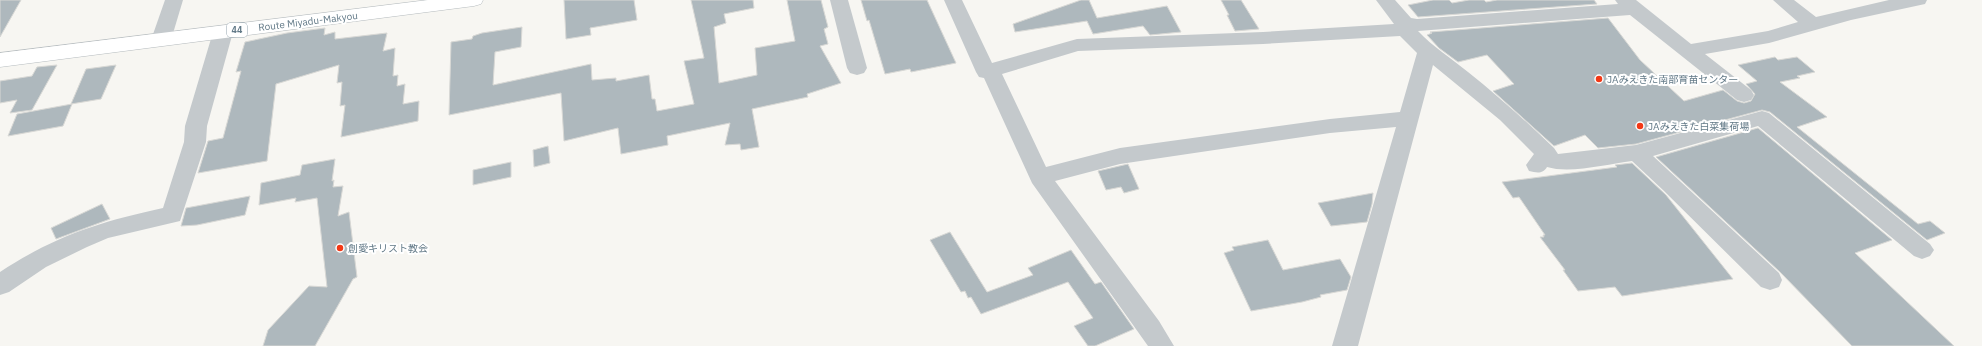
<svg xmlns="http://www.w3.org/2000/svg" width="1982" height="346" font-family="'IBM Plex Sans','Noto Sans JP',sans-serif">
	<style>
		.building { fill: #aeb8bd; stroke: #d8d8d5 }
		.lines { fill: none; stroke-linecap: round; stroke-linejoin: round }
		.primary-casing { stroke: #b6bcbf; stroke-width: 1 }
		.minor { fill: #c4c9cc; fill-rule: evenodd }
		.primary { fill: #fff; fill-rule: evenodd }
		.poi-dot { fill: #f33816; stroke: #fff; stroke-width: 1.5 }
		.labels { text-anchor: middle; stroke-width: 4; stroke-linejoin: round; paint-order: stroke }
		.shield { fill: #fff; stroke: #91a1ab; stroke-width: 1 }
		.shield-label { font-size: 9px; font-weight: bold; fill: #627987 }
		.street-label { font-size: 10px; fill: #627987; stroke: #fff }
		.poi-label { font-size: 10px; fill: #627987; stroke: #fff; text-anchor: start }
	</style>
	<rect width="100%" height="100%" fill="#f7f6f2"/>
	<!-- building -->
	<g class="building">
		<path d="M0 0H21L0 37Z"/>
		<path d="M564 0H634L637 20 590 28 591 35 566 39Z"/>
		<path d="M691 0H753L754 8 724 14 726 23 714 27 719 83 757 75 755 48 795 41 787 0H821L828 27 824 29 828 44 820 46 841 83 807 94 808 97 752 109 759 147 741 150 740 144 725 145 730 123 667 136 668 145 621 154 618 128 564 141 561 93 449 115 451 42 472 39 473 36 482 33 522 27 521 47 495 52 493 85 591 64 592 80 616 78V81L649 75 652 99H655L657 111 694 104 684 61 704 58Z"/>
		<path d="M861 0H927L956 63 911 72 910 69 885 74 869 20 867 21Z"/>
		<path d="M1081 0H1089L1097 18 1167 6 1181 32 1150 35 1143 26 1093 34 1087 21 1015 32 1013 24Z"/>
		<path d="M1221 0H1241L1259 29 1235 31 1227 15H1229Z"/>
		<path d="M1433 0H1449L1452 3 1469 0H1484L1486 2 1497 0H1594L1597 4 1418 17 1408 5Z"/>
		<path d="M1608 18 1640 60 1684 101 1723 90 1737 101 1744 103 1751 101 1755 94 1746 84 1757 81 1738 65 1775 57 1778 60 1797 57 1815 72 1797 76 1800 78 1780 82 1827 117 1797 127 1918 224 1930 221 1945 233 1927 240 1770 112 1762 110 1636 144 1598 148 1585 135 1554 146 1493 91 1514 84 1487 55 1458 62 1439 48 1427 35 1432 33 1430 32Z"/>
		<path d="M325 28 324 35 335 32V39L387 33 383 51 395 48 393 76 398 75 397 86 405 84 403 104 419 101 418 121 341 137 345 105 340 106 342 82 337 83 339 65 276 84 267 161 198 173 208 141 223 138 241 71 236 72 245 42 287 33Z"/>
		<path d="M57 65 32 110 10 113 17 100 0 103V81L32 76 37 67Z"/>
		<path d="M116 65 101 99 71 104 86 69Z"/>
		<path d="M72 104 63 126 8 136 17 114Z"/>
		<path d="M1758 128 1892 240 1855 253 1954 346H1852L1780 272 1656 157Z"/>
		<path d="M548 146 550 163 534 167 533 150Z"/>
		<path d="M335 159 332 181 334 180 333 187 343 186 338 216 349 212 357 277 353 279 315 346H263L268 330 309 286 327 287 317 198 295 202 296 198 259 205 261 183 300 175 302 165Z"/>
		<path d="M511 162V177L473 185V170Z"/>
		<path d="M1632 163 1666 195 1733 279 1622 296 1615 287 1578 291 1563 270H1565L1540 237H1544L1543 235H1545L1519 197 1513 198 1502 182 1617 167 1615 165Z"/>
		<path d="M1128 164 1139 189 1124 193 1121 187 1106 190 1098 171Z"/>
		<path d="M1373 193 1372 204 1367 222 1331 226 1318 203Z"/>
		<path d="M250 196 245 215 197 225 181 226 186 208Z"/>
		<path d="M102 204 110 219 56 239 51 228Z"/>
		<path d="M950 232 987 292 1033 275 1028 268 1071 250 1095 284 1101 282 1134 329 1095 346H1088L1074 326 1093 318 1068 282 981 314 971 297 968 298 965 291 961 292 930 240Z"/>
		<path d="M1268 240 1283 270 1340 259 1351 277 1347 290 1320 295 1321 297 1302 302 1251 311 1224 253 1234 250 1232 247Z"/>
	</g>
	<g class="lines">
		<defs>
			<path id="primary" d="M428 0H483L481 4 474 6 0 67V53Z"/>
		</defs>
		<!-- primary casing -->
		<use href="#primary" class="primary-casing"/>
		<!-- minor -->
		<g class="minor">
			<path d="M165 0H183L171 40 168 44 161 46 154 44 151 40Z"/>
			<path d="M830 0H848L867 68 864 73 857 75 850 73 847 68Z"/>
			<path d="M944 0H962L992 63 1077 39 1263 32 1394 24 1376 0H1395L1411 18 1417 19 1618 4 1615 0H1636L1691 44 1768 31 1798 22 1773 0H1794L1816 17 1889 0H1927L1925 4 1851 20 1769 43 1705 54 1751 90 1754 95 1751 100 1744 102 1737 100 1630 15 1418 31C1433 47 1451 58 1468 72 1498 96 1526 121 1554 148L1558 154 1636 145 1762 111 1769 113 1930 244 1934 250 1930 256 1922 259 1914 256 1758 126 1653 156 1779 273 1782 280 1779 287 1770 290 1761 287 1663 190 1632 161C1608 164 1570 174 1547 167 1543 174 1537 173 1529 171L1526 165 1534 154 1500 120 1433 65 1358 346H1332L1396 127 1330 133 1120 164 1055 181 1159 321 1174 346H1148L1032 183 984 78 979 77 976 72ZM1400 36 1417 53 1400 112 1330 119 1120 148 1046 167 1002 74 1078 51 1263 44Z"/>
			<path d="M223 26 230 28 233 32 207 126 206 142 180 221 108 238 87 247 46 267 9 292 0 295V272C55 236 99 222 163 208L184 142 185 126 213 32 216 28Z"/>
		</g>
		<!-- primary -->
		<use href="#primary" class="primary"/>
	</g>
	<!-- markers -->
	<g class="poi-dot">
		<circle cx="1599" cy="79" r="4"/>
		<circle cx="1640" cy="126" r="4"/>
		<circle cx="340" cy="248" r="4"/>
	</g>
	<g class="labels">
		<!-- shield labels -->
		<rect class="shield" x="227" y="23" width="20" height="14" rx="3"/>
		<g class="shield-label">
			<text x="237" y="33">44</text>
		</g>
		<!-- street labels -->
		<g class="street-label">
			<text transform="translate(308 21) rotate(-7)" y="4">Route Miyadu-Makyou</text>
		</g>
		<!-- poi labels -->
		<g class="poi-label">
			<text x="1607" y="83">JAみえきた南部育苗センター</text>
			<text x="1648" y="130">JAみえきた白菜集荷場</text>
			<text x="348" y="252">創愛キリスト教会</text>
		</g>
	</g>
</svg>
